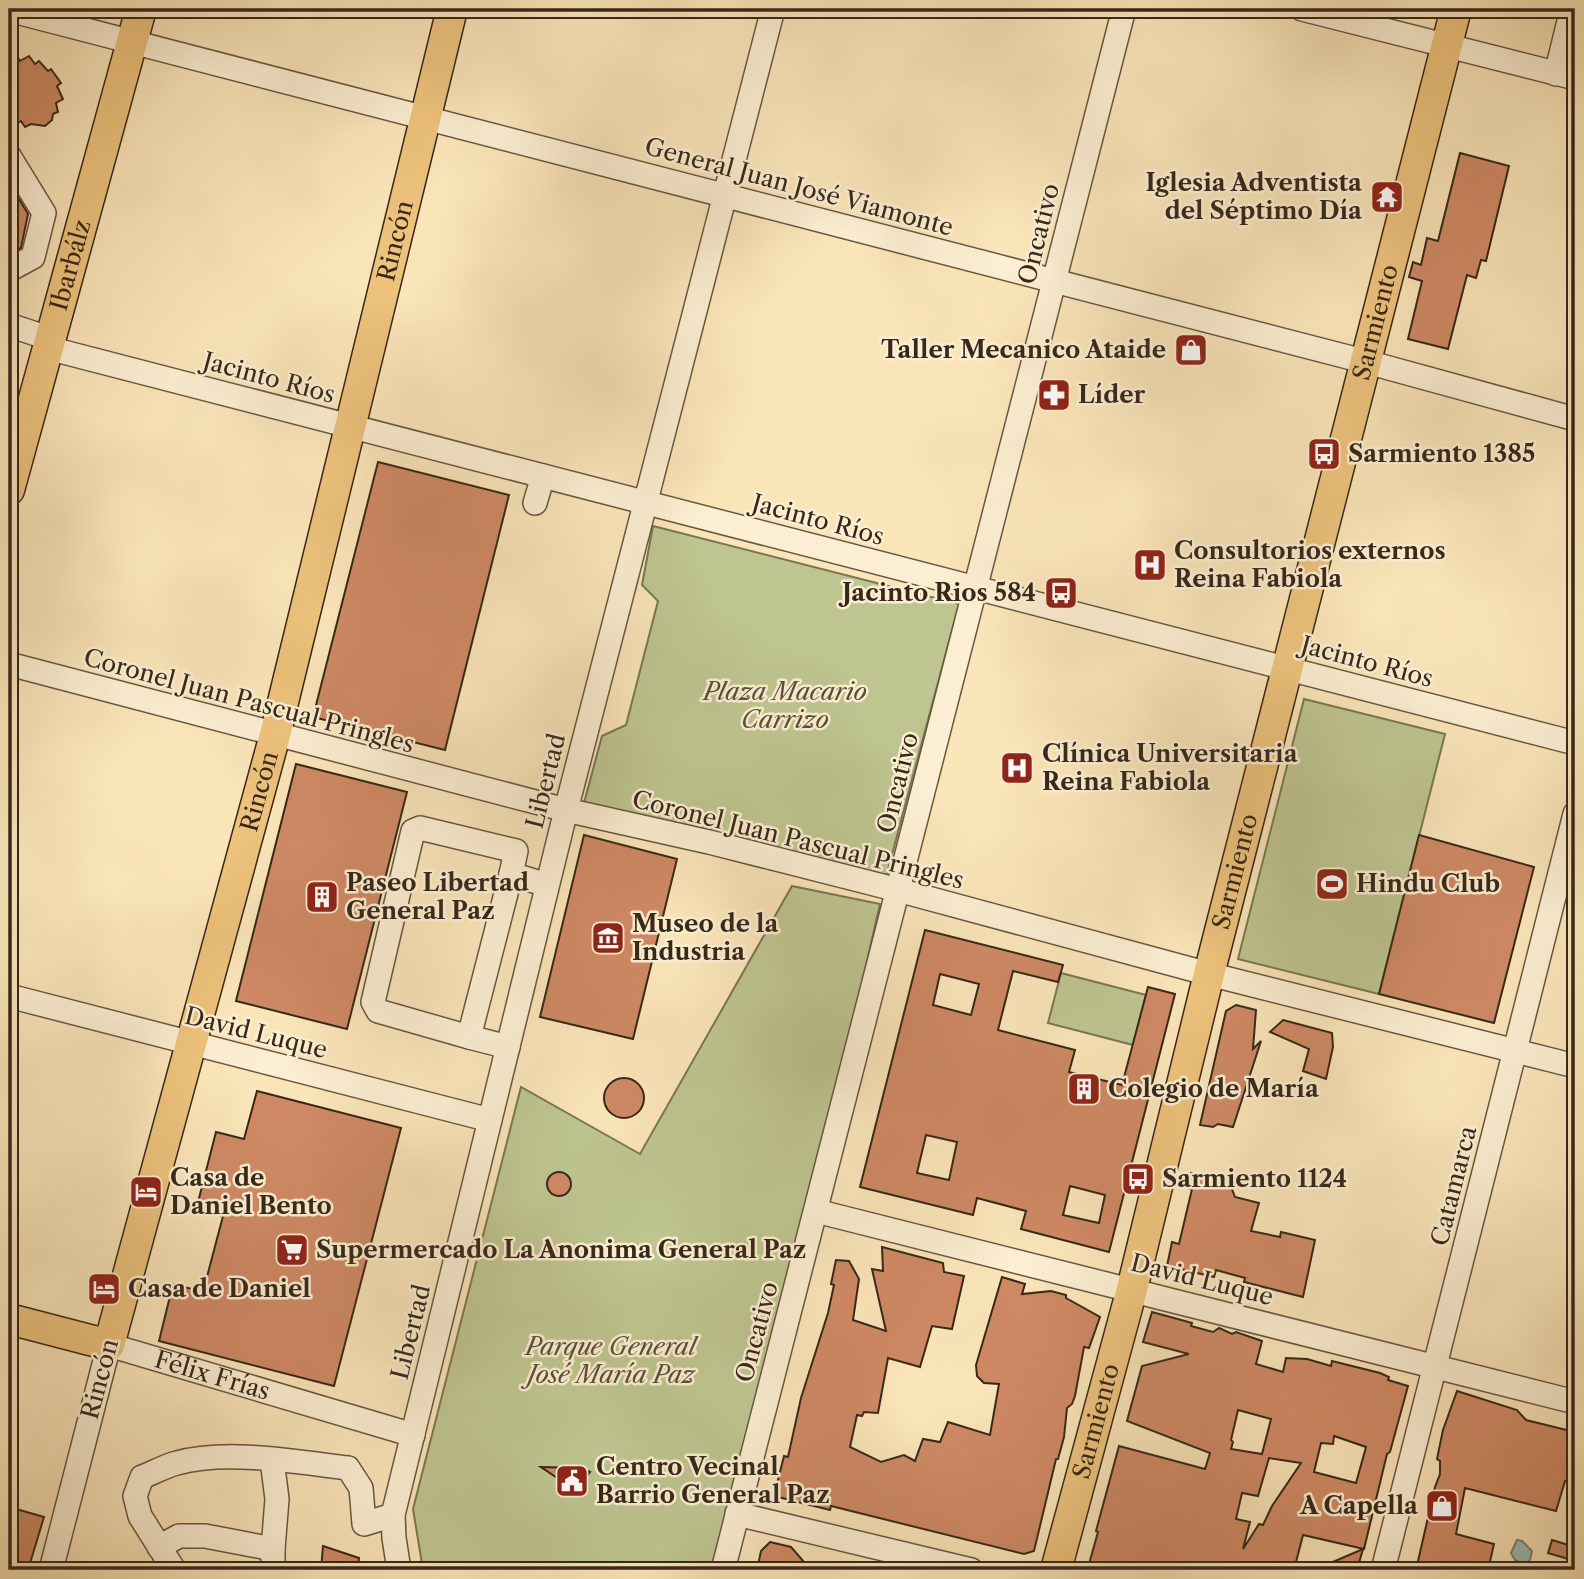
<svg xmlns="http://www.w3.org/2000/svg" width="1584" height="1579" font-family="'Libre Caslon Text',serif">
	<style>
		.green { fill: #bec590; stroke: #7a7654; stroke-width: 2 }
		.water { fill: #9fbeb5; stroke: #758277; stroke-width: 2 }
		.building { fill: #ce8964; stroke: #362819; stroke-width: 2; fill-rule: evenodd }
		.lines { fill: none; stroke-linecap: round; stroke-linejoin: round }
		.minor-casing { stroke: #675741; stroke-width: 26 }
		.major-casing { stroke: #362819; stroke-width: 33 }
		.minor { stroke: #fceed2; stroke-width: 23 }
		.major { stroke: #edc27c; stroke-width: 30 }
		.labels { text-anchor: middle; stroke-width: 5; stroke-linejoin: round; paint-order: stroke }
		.poi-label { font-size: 24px; font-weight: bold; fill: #362819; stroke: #fceed2; text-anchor: start }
		.street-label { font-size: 24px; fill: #362819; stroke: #fceed2 }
		.park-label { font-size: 24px; font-style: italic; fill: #584f37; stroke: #fceed2 }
	</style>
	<rect width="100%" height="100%" fill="#fae5b9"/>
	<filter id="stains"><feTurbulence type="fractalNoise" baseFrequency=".00286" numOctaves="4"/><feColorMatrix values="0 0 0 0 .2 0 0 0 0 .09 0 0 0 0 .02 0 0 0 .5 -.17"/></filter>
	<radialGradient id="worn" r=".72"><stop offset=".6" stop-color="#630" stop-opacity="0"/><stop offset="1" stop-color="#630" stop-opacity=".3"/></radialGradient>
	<!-- green -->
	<g class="green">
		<path d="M653 526 959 604 886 877 584 803 602 736 626 725 658 601 642 585Z"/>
		<path d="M1304 699 1445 734 1379 994 1238 959Z"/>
		<path d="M792 886 880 904 813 1197 716 1570H423L413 1509 521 1087 640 1154Z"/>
		<path d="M1061 973 1146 995 1133 1045 1048 1023Z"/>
	</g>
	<!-- water -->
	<path class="water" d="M1517 1540 1522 1541 1532 1551 1530 1560 1524 1564 1515 1560 1511 1553Z"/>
	<!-- building -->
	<g class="building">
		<path d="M9 43 20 61 29 56 35 64 39 61 48 71 51 69 61 83 57 86 63 99 56 103 58 112 53 114 52 120 45 126 31 124 25 127 21 121 16 124 9 111Z"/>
		<path d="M1460 153 1509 166 1486 261 1481 260 1476 278 1467 275 1448 349 1408 339 1422 281 1409 277 1413 262 1421 265 1427 238 1438 241Z"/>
		<path d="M9 191 16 200 19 199 28 214 21 248 9 254Z"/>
		<path d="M378 462 509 495 445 750 313 717Z"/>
		<path d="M296 764 407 792 347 1029 236 1001Z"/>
		<path d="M584 835 677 859 633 1039 540 1017Z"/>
		<path d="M1419 835 1534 867 1494 1023 1379 994Z"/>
		<path d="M925 930 1063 965 1058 982 1013 971 998 1030 1075 1050 1069 1072 1122 1085 1148 987 1175 994 1109 1252 1021 1229 1026 1211 977 1198 973 1215 860 1187ZM940 974 979 984 971 1015 933 1005ZM926 1135 957 1142 949 1180 917 1173ZM1070 1186 1105 1195 1099 1223 1063 1215Z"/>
		<path d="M1236 1005 1256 1010 1253 1049 1261 1041 1233 1127 1218 1124 1213 1127 1200 1125 1226 1011Z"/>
		<path d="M1283 1020 1332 1033 1333 1047 1326 1079 1303 1071 1309 1049 1270 1032Z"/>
		<circle cx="624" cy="1098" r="20"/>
		<path d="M257 1091 401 1128 334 1386 159 1341 173 1284 203 1292 223 1216 196 1210 216 1132 244 1139Z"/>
		<circle cx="559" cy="1184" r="12"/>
		<path d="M1191 1173 1230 1184 1235 1197 1259 1203 1251 1231 1280 1237 1281 1232 1315 1240 1303 1297 1244 1282 1245 1278 1216 1270 1214 1277 1167 1266 1172 1242 1179 1244 1192 1189 1187 1188Z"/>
		<path d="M882 1247 943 1263 944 1272 964 1276 952 1329 932 1326 920 1367 888 1358 878 1413 864 1412 862 1416 857 1415 850 1447 881 1462 904 1455 915 1461 923 1439 940 1442 948 1422 990 1435 999 1384 984 1383 977 1376 976 1365 1002 1277 1025 1284 1022 1294 1051 1291 1066 1295V1298L1100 1317 1089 1348 1084 1347 1075 1396 1072 1404 1067 1408 1064 1437 1058 1459H1056L1034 1551 1024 1554 831 1506 830 1510 774 1496 784 1456 788 1457 801 1398 828 1313 834 1285 831 1284 836 1260 849 1261 859 1279 853 1320 886 1331 872 1269 883 1271Z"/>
		<path d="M1152 1312 1192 1323 1191 1326 1213 1332 1219 1328 1232 1334 1236 1332 1262 1341 1256 1364 1283 1372 1286 1358 1307 1359 1331 1366 1332 1361 1380 1373 1389 1377 1388 1380 1408 1386 1390 1452 1387 1454 1364 1549 1303 1535 1294 1570H1093L1089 1564 1098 1532 1096 1531 1119 1446 1205 1469 1210 1453 1127 1421 1142 1366 1189 1354 1143 1342ZM1238 1410 1271 1419 1262 1454 1231 1449 1233 1442 1231 1440ZM1334 1436 1366 1447 1356 1483 1314 1472 1321 1443 1333 1444ZM1269 1458 1301 1463 1272 1506 1263 1525 1259 1524 1243 1549 1250 1522 1236 1519 1242 1493 1258 1496Z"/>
		<path d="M1457 1391 1517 1410 1526 1420 1575 1432V1484L1565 1481 1556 1511 1465 1488 1456 1534 1494 1544 1488 1570H1416L1435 1487 1440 1474V1461L1437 1459 1443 1430Z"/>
		<path d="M541 1467 579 1468 590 1472 575 1490Z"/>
		<path d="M9 1507 44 1517 28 1570H9Z"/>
		<path d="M1552 1540 1575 1547V1561L1548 1553Z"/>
		<path d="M770 1542 791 1547 811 1570H757L761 1551Z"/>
		<path d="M323 1546 359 1558 358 1570H321Z"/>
		<path d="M1363 1549 1357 1570H1314Z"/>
	</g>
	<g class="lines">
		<defs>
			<g id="minor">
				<path d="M1302 9 1575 78"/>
				<path d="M9 10 1367 362 1575 419"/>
				<path d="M1556 74 1572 9"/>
				<path d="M9 156 44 213 33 257 9 270"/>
				<path d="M9 325 51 339"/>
				<path d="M48 348 1575 743"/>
				<path d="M535 503 543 476"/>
				<path d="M9 664 566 810 709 842 898 890 1209 974 1575 1066"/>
				<path d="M9 996 490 1120"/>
				<path d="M469 1037 378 1011 373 1002 413 831 420 828 516 851 511 874"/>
				<path d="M508 1047 469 1037 511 874 547 885"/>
				<path d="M816 1211 1575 1402"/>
				<path d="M272 1460 277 1499 273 1549"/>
				<path d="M737 1514 971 1570"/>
				<path d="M159 1547 179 1536H205L273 1549V1570"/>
				<path id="s1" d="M51 1570 109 1345 413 1435"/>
				<path d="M174 1570 140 1516 135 1496 142 1477C153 1473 165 1466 177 1463 226 1449 298 1462 348 1468L361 1488 364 1524 393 1515"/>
				<path d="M399 1570 394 1538 393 1515 566 810 773 9"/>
				<path d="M723 1570 1124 9"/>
				<path d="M1383 1570 1575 814"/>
			</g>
			<g id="major">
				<path id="s2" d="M9 490 141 9"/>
				<path id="s3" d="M9 1319 109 1345 275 735 452 9"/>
				<path id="s4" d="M1056 1570 1132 1289 1209 974 1456 9"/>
			</g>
		</defs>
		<!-- minor casing -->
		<use href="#minor" class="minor-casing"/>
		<!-- major casing -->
		<use href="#major" class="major-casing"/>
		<!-- minor -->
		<use href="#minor" class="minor"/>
		<!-- major -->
		<use href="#major" class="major"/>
	</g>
	<!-- icons -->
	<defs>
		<symbol id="temple-square" viewBox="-11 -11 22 22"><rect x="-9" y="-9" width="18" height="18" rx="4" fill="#8f2418" stroke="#fceed2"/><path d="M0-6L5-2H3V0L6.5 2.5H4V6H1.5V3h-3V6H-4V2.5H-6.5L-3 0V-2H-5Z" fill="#fff"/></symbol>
		<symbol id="shop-square" viewBox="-11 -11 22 22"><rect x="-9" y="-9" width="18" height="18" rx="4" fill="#8f2418" stroke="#fceed2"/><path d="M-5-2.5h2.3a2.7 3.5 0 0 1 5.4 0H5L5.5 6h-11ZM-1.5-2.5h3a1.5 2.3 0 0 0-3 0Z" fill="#fff"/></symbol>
		<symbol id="pharmacy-square" viewBox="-11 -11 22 22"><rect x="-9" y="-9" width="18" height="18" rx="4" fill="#8f2418" stroke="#fceed2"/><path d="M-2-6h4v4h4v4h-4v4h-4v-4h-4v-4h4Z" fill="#fff"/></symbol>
		<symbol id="bus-square" viewBox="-11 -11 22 22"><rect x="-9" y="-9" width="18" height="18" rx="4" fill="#8f2418" stroke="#fceed2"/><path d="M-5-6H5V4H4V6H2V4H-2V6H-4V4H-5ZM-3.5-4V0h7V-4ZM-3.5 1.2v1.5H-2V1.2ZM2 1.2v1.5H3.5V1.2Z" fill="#fff"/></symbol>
		<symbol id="hospital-square" viewBox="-11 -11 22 22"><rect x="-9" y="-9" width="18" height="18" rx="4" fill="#8f2418" stroke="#fceed2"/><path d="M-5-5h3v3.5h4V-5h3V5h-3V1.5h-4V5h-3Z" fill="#fff"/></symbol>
		<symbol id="stadium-square" viewBox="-11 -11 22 22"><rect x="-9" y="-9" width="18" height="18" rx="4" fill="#8f2418" stroke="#fceed2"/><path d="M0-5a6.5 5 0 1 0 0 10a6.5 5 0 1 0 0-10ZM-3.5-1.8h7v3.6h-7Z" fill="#fff"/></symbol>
		<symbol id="building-square" viewBox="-11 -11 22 22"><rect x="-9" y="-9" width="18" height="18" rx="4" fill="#8f2418" stroke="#fceed2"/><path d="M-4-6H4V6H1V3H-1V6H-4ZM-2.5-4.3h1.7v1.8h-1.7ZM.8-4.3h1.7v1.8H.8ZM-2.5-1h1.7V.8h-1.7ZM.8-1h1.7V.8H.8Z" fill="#fff"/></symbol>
		<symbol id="museum-square" viewBox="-11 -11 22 22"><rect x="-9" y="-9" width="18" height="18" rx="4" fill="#8f2418" stroke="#fceed2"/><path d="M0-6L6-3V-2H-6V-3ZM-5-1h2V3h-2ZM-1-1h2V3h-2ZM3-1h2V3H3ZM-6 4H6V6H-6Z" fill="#fff"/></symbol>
		<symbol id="hotel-square" viewBox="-11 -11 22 22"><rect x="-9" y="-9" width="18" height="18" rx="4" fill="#8f2418" stroke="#fceed2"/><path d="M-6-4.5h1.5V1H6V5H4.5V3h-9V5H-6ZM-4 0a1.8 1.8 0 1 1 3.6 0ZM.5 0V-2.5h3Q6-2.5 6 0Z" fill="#fff"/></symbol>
		<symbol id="supermarket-square" viewBox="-11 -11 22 22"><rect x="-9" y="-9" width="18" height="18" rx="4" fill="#8f2418" stroke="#fceed2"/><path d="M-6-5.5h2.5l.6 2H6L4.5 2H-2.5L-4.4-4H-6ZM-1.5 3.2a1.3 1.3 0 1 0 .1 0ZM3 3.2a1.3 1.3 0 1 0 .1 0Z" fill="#fff"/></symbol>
		<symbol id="civic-square" viewBox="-11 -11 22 22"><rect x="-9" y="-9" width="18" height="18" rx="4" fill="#8f2418" stroke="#fceed2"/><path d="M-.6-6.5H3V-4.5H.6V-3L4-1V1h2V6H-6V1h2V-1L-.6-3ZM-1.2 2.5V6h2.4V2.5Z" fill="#fff"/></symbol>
	</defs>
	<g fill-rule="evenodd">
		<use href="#temple-square" x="1368" y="178" width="38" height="38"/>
		<use href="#shop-square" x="1172" y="331" width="38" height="38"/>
		<use href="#pharmacy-square" x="1035" y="376" width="38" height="38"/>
		<use href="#bus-square" x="1305" y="435" width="38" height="38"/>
		<use href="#hospital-square" x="1131" y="546" width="38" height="38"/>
		<use href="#bus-square" x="1042" y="574" width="38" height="38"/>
		<use href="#hospital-square" x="998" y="749" width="38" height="38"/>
		<use href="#stadium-square" x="1313" y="865" width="38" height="38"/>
		<use href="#building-square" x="303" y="878" width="38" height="38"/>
		<use href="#museum-square" x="589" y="919" width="38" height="38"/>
		<use href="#building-square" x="1065" y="1070" width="38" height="38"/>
		<use href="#bus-square" x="1119" y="1160" width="38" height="38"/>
		<use href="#hotel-square" x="127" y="1173" width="38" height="38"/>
		<use href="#supermarket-square" x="273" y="1231" width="38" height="38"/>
		<use href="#hotel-square" x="85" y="1270" width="38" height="38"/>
		<use href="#civic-square" x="553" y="1462" width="38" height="38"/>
		<use href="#shop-square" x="1423" y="1487" width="38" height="38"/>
	</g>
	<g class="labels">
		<!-- poi labels -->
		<g class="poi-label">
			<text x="1362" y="191" text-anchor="end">Iglesia Adventista<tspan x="1362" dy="28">del Séptimo Día</tspan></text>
			<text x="1166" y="358" text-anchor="end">Taller Mecanico Ataide</text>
			<text x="1078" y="403">Líder</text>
			<text x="1348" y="462">Sarmiento 1385</text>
			<text x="1174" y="559">Consultorios externos<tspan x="1174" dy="28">Reina Fabiola</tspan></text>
			<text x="1036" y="601" text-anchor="end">Jacinto Rios 584</text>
			<text x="1042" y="762">Clínica Universitaria<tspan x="1042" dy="28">Reina Fabiola</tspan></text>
			<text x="346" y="891">Paseo Libertad<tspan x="346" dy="28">General Paz</tspan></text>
			<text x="1356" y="892">Hindu Club</text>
			<text x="632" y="932">Museo de la<tspan x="632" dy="28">Industria</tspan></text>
			<text x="1108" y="1097">Colegio de María</text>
			<text x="170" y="1186">Casa de<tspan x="170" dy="28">Daniel Bento</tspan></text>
			<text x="1162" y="1187">Sarmiento 1124</text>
			<text x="316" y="1258">Supermercado La Anonima General Paz</text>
			<text x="128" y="1297">Casa de Daniel</text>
			<text x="596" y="1475">Centro Vecinal<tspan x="596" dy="28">Barrio General Paz</tspan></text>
			<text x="1418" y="1514" text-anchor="end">A Capella</text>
		</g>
		<!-- street labels -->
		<g class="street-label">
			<text transform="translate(799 187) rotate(15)" y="8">General Juan José Viamonte</text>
			<text transform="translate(1039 234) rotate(-76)" y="8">Oncativo</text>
			<text dy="8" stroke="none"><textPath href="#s3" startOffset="1244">Rincón</textPath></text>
			<text dy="8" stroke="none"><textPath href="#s2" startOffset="233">Ibarbálz</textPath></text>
			<text dy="8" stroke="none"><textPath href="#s4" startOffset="1288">Sarmiento</textPath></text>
			<text transform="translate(269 378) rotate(15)" y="8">Jacinto Ríos</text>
			<text transform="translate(818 520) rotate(15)" y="8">Jacinto Ríos</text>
			<text transform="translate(1367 662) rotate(15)" y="8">Jacinto Ríos</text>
			<text transform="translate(249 701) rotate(15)" y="8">Coronel Juan Pascual Pringles</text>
			<text transform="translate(546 781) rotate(-76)" y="8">Libertad</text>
			<text transform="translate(898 783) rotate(-76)" y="8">Oncativo</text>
			<text dy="8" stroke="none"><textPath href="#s3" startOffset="677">Rincón</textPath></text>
			<text transform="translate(798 840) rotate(14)" y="8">Coronel Juan Pascual Pringles</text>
			<text dy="8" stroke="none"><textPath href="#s4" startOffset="721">Sarmiento</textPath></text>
			<text transform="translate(256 1033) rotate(14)" y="8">David Luque</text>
			<text transform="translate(1454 1186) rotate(-76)" y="8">Catamarca</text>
			<text transform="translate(1202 1280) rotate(14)" y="8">David Luque</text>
			<text transform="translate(411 1332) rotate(-76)" y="8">Libertad</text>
			<text transform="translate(757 1332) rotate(-75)" y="8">Oncativo</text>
			<text dy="8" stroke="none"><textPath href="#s1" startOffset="340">Félix Frías</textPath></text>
			<text transform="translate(100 1379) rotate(-75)" y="8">Rincón</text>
			<text dy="8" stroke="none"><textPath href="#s4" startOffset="154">Sarmiento</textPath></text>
		</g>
		<!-- park labels -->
		<g class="park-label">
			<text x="785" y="700">Plaza Macario<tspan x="785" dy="28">Carrizo</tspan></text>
			<text x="611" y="1355">Parque General<tspan x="611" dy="28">José María Paz</tspan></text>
		</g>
	</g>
	<!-- margin -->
	<rect width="1584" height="1579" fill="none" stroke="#fae5b9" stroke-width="35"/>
	<rect x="10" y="10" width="1563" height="1558" fill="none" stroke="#362819" stroke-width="3.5"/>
	<rect x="18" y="18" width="1549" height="1544" fill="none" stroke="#362819" stroke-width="2"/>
	<rect width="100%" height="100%" filter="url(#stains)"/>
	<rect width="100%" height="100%" fill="url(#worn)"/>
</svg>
